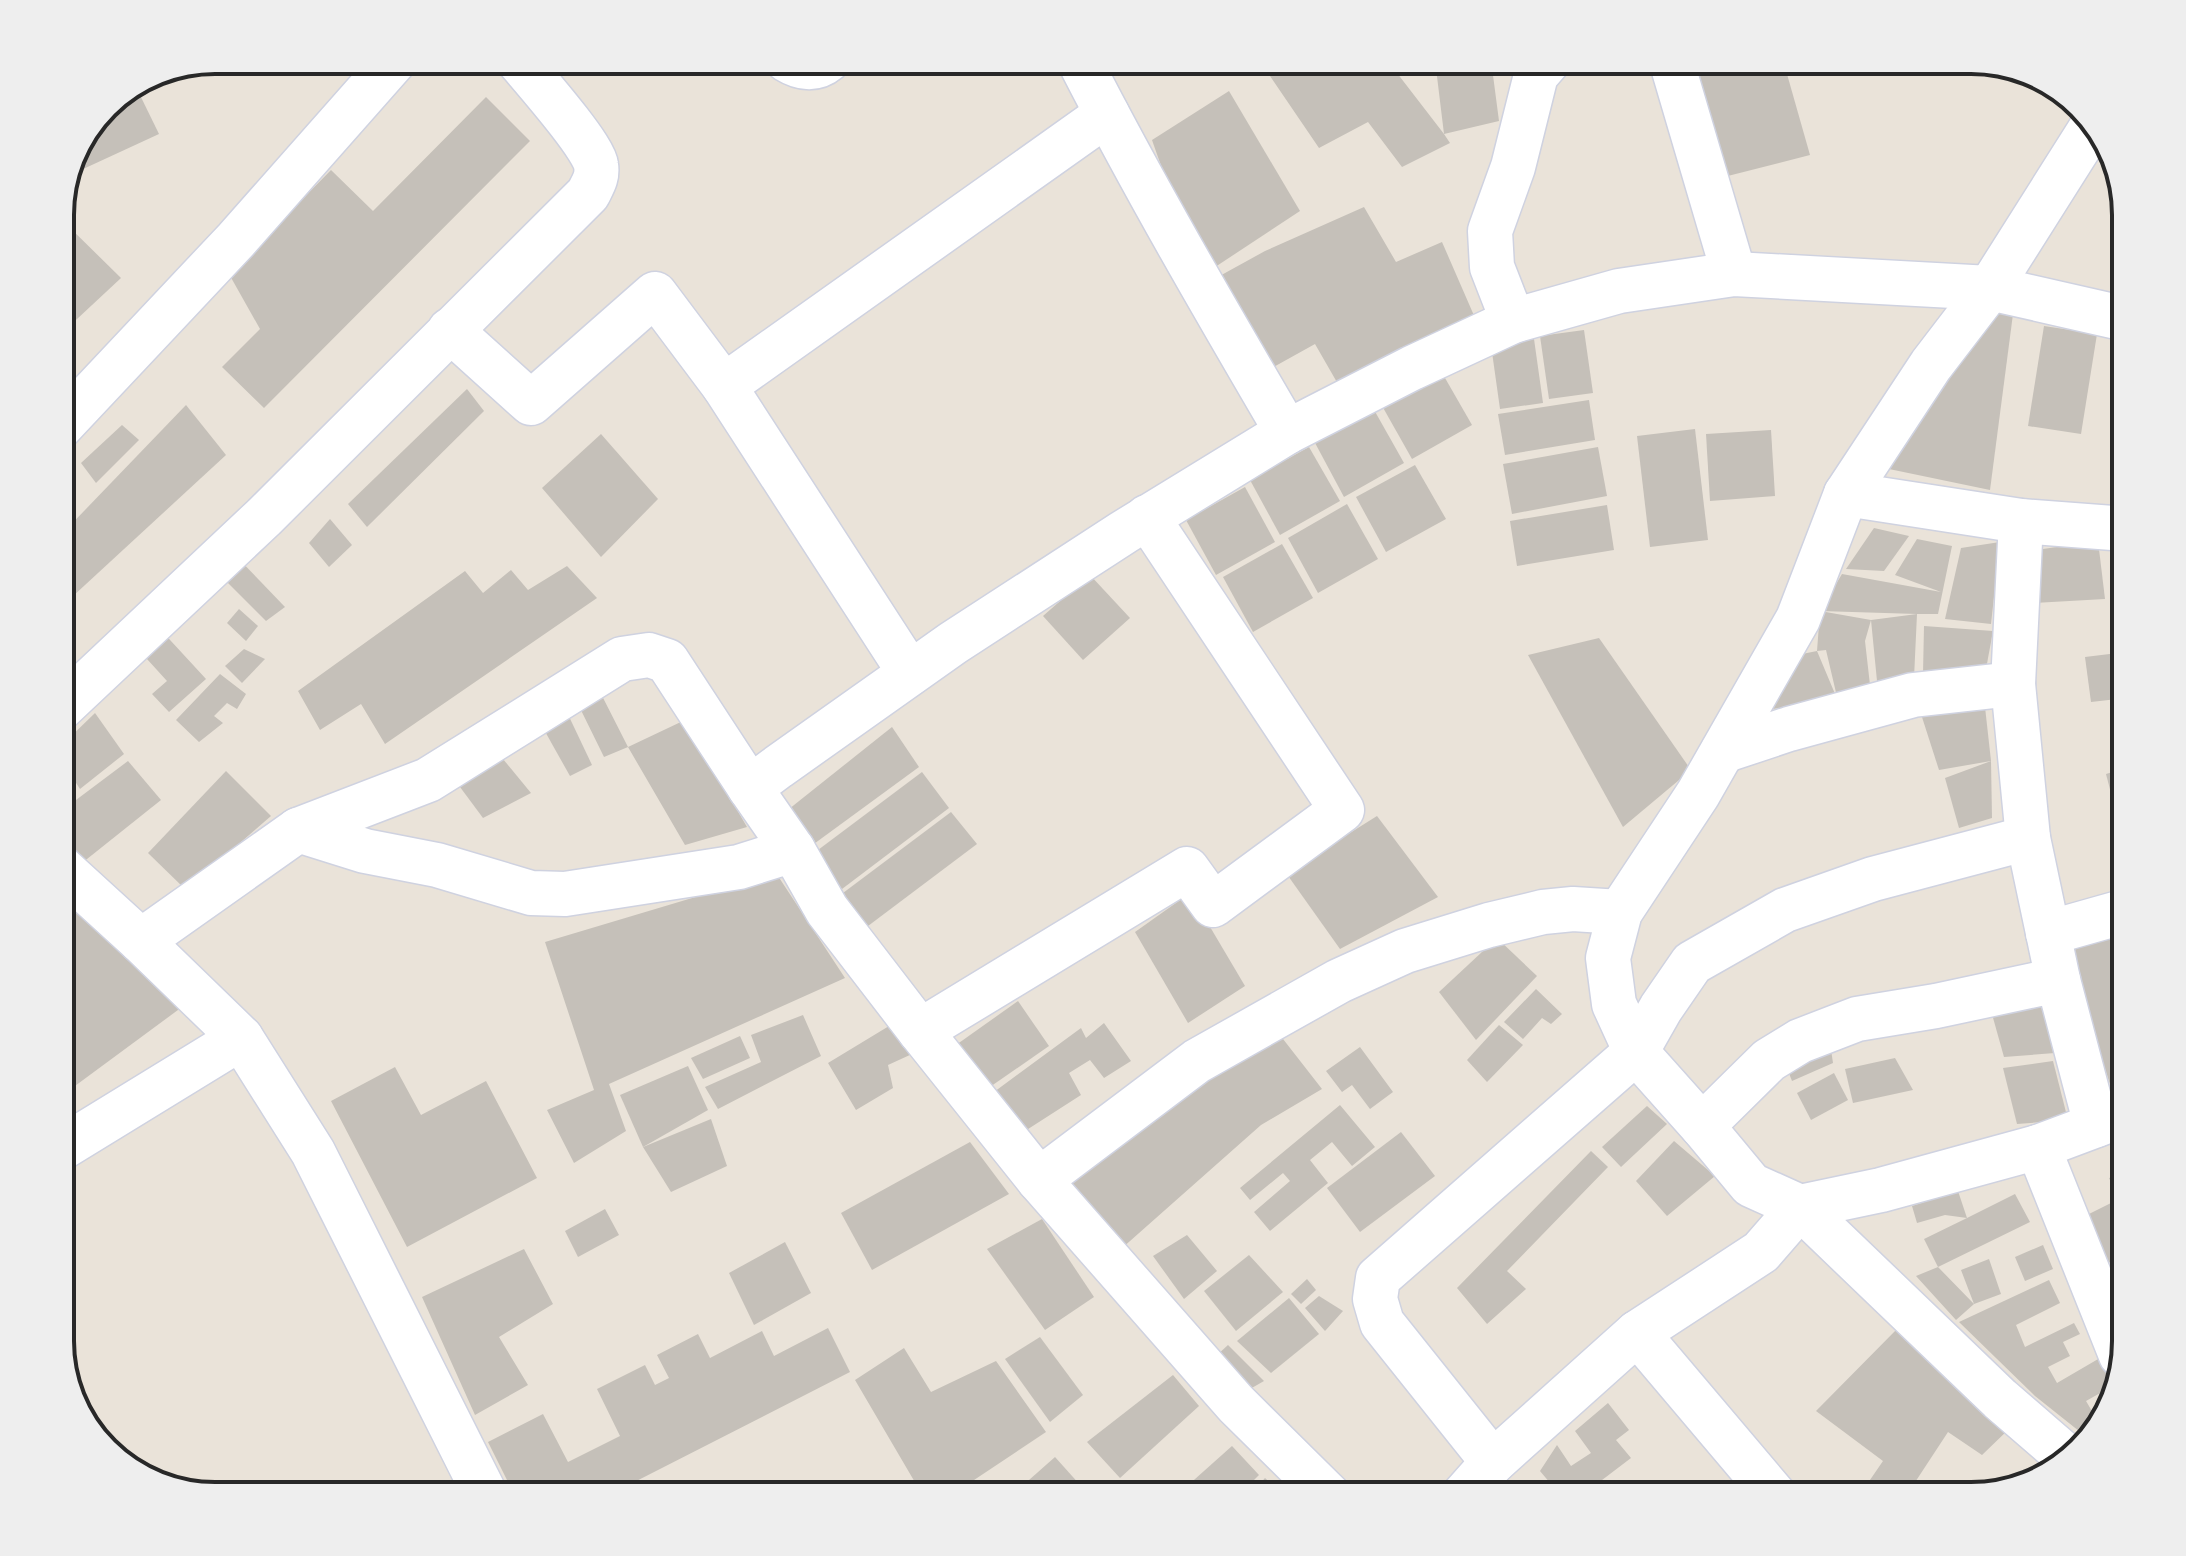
<svg xmlns="http://www.w3.org/2000/svg" width="2186" height="1556" font-family="Mulish,sans-serif">
	<style>
		.building { fill: #c5c0b9 }
		.lines { fill: none; stroke-linecap: round; stroke-linejoin: round }
		.minor-casing { stroke: #cfd2e0; stroke-width: 47 }
		.minor { stroke: #fff; stroke-width: 44 }
		.rim { fill: none; stroke: #282828; stroke-width: 4 }
	</style>
	<rect width="100%" height="100%" fill="#eae3d9"/>
	<!-- building -->
	<g class="building">
		<path d="M1294 60H1387L1444 134 1435 60H1491L1499 121 1444 134 1450 143 1402 167 1368 122 1319 148 1270 76Z"/>
		<path d="M1689 60H1783L1810 155 1712 180Z"/>
		<path d="M137 89 159 134 68 176 76 146 112 99Z"/>
		<path d="M1229 91 1300 211 1200 277 1152 140Z"/>
		<path d="M486 97 530 141 264 408 222 367 260 329 229 274 331 170 373 211Z"/>
		<path d="M1364 207 1396 262 1442 242 1479 327 1346 398 1315 344 1268 370 1216 278 1265 251Z"/>
		<path d="M60 218 121 278 62 333 60 331Z"/>
		<path d="M1996 308 2013 314 1990 490 1889 469Z"/>
		<path d="M2044 326 2097 334 2081 434 2028 426Z"/>
		<path d="M1584 330 1593 393 1549 399 1540 336Z"/>
		<path d="M1534 339 1543 403 1500 409 1491 345Z"/>
		<path d="M1441 371 1472 425 1412 459 1381 404Z"/>
		<path d="M467 389 484 411 367 527 348 504Z"/>
		<path d="M1589 400 1595 440 1505 455 1498 414Z"/>
		<path d="M186 405 226 455 72 597 60 585V536Z"/>
		<path d="M1373 408 1404 463 1344 497 1314 441Z"/>
		<path d="M122 425 139 440 96 483 81 463Z"/>
		<path d="M1695 429 1708 540 1650 547 1637 436Z"/>
		<path d="M1771 430 1775 496 1710 501 1706 434Z"/>
		<path d="M601 434 658 499 601 557 542 488Z"/>
		<path d="M1309 447 1340 501 1280 535 1250 480Z"/>
		<path d="M1598 447 1607 496 1512 514 1503 464Z"/>
		<path d="M1415 465 1446 519 1386 552 1356 497Z"/>
		<path d="M1245 487 1275 542 1216 575 1186 520Z"/>
		<path d="M1347 504 1378 559 1318 593 1288 538Z"/>
		<path d="M1607 505 1614 550 1517 566 1510 521Z"/>
		<path d="M330 519 352 545 329 567 309 543Z"/>
		<path d="M1874 528 1909 536 1884 571 1846 569Z"/>
		<path d="M1917 539 1952 546 1938 614H1917L1914 678 1877 681 1871 620 1917 614 1820 611 1871 620 1865 641 1870 685 1838 701 1772 709 1787 657 1817 651 1838 701 1826 650 1817 651 1820 611 1842 574 1941 592 1895 575Z"/>
		<path d="M2098 541 2105 599 2034 603 2036 550Z"/>
		<path d="M2000 542 1991 624 1945 619 1961 548Z"/>
		<path d="M1282 544 1313 598 1253 632 1223 577Z"/>
		<path d="M235 555 285 607 266 621 220 575Z"/>
		<path d="M567 566 597 598 385 744 361 704 320 730 298 691 465 571 483 593 511 570 528 590Z"/>
		<path d="M1090 575 1130 618 1083 660 1043 616Z"/>
		<path d="M239 609 258 626 246 641 227 623Z"/>
		<path d="M1924 626 1993 631 1986 669 1923 674Z"/>
		<path d="M159 628 206 679 169 712 152 694 167 681 137 648Z"/>
		<path d="M1599 638 1691 770 1623 827 1528 655Z"/>
		<path d="M244 649 265 659 242 683 225 666Z"/>
		<path d="M2126 652V698L2091 702 2085 657Z"/>
		<path d="M220 674 246 694 237 709 227 703 214 716 223 723 199 742 176 720Z"/>
		<path d="M597 686 628 747 685 720 747 827 685 845 628 747 604 757 576 700Z"/>
		<path d="M1984 698 1991 761 1939 770 1921 714Z"/>
		<path d="M564 706 592 765 570 776 538 719Z"/>
		<path d="M95 713 124 754 80 789 60 758V747Z"/>
		<path d="M892 727 919 767 807 849 784 813Z"/>
		<path d="M503 759 531 793 483 818 460 787Z"/>
		<path d="M128 761 161 800 82 863 60 837V812Z"/>
		<path d="M1991 761 1992 818 1959 828 1945 778Z"/>
		<path d="M2126 768V847H2125L2106 774Z"/>
		<path d="M226 771 271 816 186 890 148 853Z"/>
		<path d="M922 772 949 808 842 889 814 853Z"/>
		<path d="M951 812 977 844 868 926 843 893Z"/>
		<path d="M1377 816 1438 897 1340 949 1286 873Z"/>
		<path d="M776 873 845 978 609 1084 626 1131 574 1163 547 1110 594 1090 545 942Z"/>
		<path d="M60 890 182 1007 60 1097Z"/>
		<path d="M1190 893 1245 986 1188 1023 1135 932Z"/>
		<path d="M2126 916V1079L2110 1084 2061 937Z"/>
		<path d="M1497 938 1537 976 1476 1040 1439 992Z"/>
		<path d="M1536 989 1562 1014 1551 1024 1542 1018 1523 1039 1504 1022Z"/>
		<path d="M2044 994 2055 1053 2004 1057 1990 1007Z"/>
		<path d="M1018 1001 1049 1046 987 1089 956 1045Z"/>
		<path d="M803 1015 821 1056 718 1109 705 1087 761 1062 751 1035Z"/>
		<path d="M894 1023 912 1054 888 1065 893 1088 856 1110 828 1063Z"/>
		<path d="M1104 1023 1131 1061 1104 1078 1090 1060 1069 1073 1081 1095 1025 1131 994 1092 1081 1028 1086 1038Z"/>
		<path d="M1499 1025 1523 1045 1487 1082 1467 1060Z"/>
		<path d="M1276 1030 1322 1089 1261 1125 1121 1249 1062 1178Z"/>
		<path d="M740 1036 750 1058 703 1079 691 1058Z"/>
		<path d="M1830 1043 1833 1063 1792 1081 1785 1063Z"/>
		<path d="M1360 1047 1393 1092 1370 1109 1352 1085 1342 1092 1326 1071Z"/>
		<path d="M1895 1058 1913 1090 1853 1103 1845 1069Z"/>
		<path d="M2053 1061 2068 1120 2017 1124 2003 1068Z"/>
		<path d="M688 1066 708 1110 643 1147 620 1095Z"/>
		<path d="M395 1067 421 1115 486 1081 537 1178 407 1247 331 1101Z"/>
		<path d="M1834 1073 1848 1100 1811 1120 1797 1093Z"/>
		<path d="M1340 1105 1375 1147 1352 1166 1332 1142 1310 1160 1328 1183 1270 1231 1254 1212 1290 1181 1283 1173 1250 1200 1240 1188Z"/>
		<path d="M1647 1106 1667 1124 1621 1167 1602 1147Z"/>
		<path d="M711 1119 727 1166 671 1192 643 1147Z"/>
		<path d="M1401 1132 1435 1176 1360 1232 1327 1188Z"/>
		<path d="M1674 1141 1715 1176 1667 1216 1636 1181Z"/>
		<path d="M970 1142 1009 1194 872 1270 841 1213Z"/>
		<path d="M1591 1151 1608 1167 1507 1271 1526 1289 1487 1324 1457 1288Z"/>
		<path d="M2126 1173V1256L2103 1265 2079 1219 2119 1199 2109 1178Z"/>
		<path d="M1958 1191 1967 1218 2015 1194 2030 1222 1938 1267 1924 1239 1967 1218 1945 1215 1917 1223 1912 1206Z"/>
		<path d="M605 1209 619 1235 578 1257 565 1231Z"/>
		<path d="M1042 1219 1094 1297 1045 1330 987 1249Z"/>
		<path d="M1187 1235 1217 1271 1184 1299 1153 1256Z"/>
		<path d="M785 1242 811 1293 754 1325 729 1273Z"/>
		<path d="M2043 1245 2053 1269 2025 1281 2015 1257Z"/>
		<path d="M524 1249 553 1304 499 1337 528 1385 475 1415 422 1297Z"/>
		<path d="M1249 1255 1283 1292 1236 1331 1204 1291Z"/>
		<path d="M1989 1259 2001 1294 1974 1304 1956 1320 1916 1276 1938 1267 1974 1304 1961 1270Z"/>
		<path d="M2126 1278V1324L2109 1282Z"/>
		<path d="M1307 1279 1316 1290 1301 1304 1291 1294Z"/>
		<path d="M2049 1280 2060 1303 2016 1325 2025 1347 2074 1323 2080 1334 2063 1342 2070 1356 2048 1367 2057 1383 2105 1355 2115 1373 2111 1387 2086 1401 2096 1418 2101 1415 2094 1435 2089 1439 2035 1396 1959 1322Z"/>
		<path d="M1319 1296 1343 1311 1325 1331 1305 1308Z"/>
		<path d="M1289 1298 1319 1334 1271 1373 1237 1341Z"/>
		<path d="M828 1328 850 1372 607 1496H515L488 1442 543 1414 568 1462 620 1436 597 1389 645 1365 655 1385 669 1378 657 1355 698 1334 710 1358 762 1331 774 1356Z"/>
		<path d="M1898 1328 2010 1428 1982 1455 1948 1432 1906 1496H1859L1883 1461 1816 1411Z"/>
		<path d="M1040 1337 1083 1395 1050 1422 1005 1359Z"/>
		<path d="M1228 1345 1264 1381 1243 1393 1215 1357Z"/>
		<path d="M904 1348 931 1392 996 1361 1046 1432 950 1496H923L855 1380Z"/>
		<path d="M1173 1375 1199 1406 1120 1478 1087 1442Z"/>
		<path d="M1608 1403 1629 1430 1616 1440 1631 1458 1581 1496H1561L1540 1471 1557 1445 1571 1466 1591 1453 1575 1431Z"/>
		<path d="M1232 1446 1259 1475 1238 1496H1176Z"/>
		<path d="M1055 1457 1090 1496H1011Z"/>
		<path d="M1265 1478 1284 1496H1249Z"/>
	</g>
	<g class="lines">
		<defs>
			<g id="minor">
				<path d="M787 60C800 68 815 71 828 60"/>
				<path d="M1079 60C1144 187 1215 309 1287 432"/>
				<path d="M1671 60 1734 274"/>
				<path d="M1513 321 1492 267 1490 231 1513 167 1536 75 1549 60"/>
				<path d="M450 330 531 403 655 294 724 386 1107 114"/>
				<path d="M724 386 910 673"/>
				<path d="M60 427 236 240 395 60"/>
				<path d="M1846 494 2021 521 2126 529"/>
				<path d="M2021 521 2013 684 2028 838 2058 980 2096 1125"/>
				<path d="M60 709 264 517 588 194C593 184 598 177 596 165 594 147 533 78 518 60"/>
				<path d="M1723 751 1789 729 1913 695 2013 684"/>
				<path d="M298 830 365 851 437 865 531 893 565 894 739 867 793 850 827 910 920 1031 1039 1180 1236 1404 1329 1496"/>
				<path d="M793 850 750 788 778 767 953 643 1124 532 1287 432 1412 368 1513 321 1619 291 1734 274 1990 288 2126 319"/>
				<path d="M60 867 141 941 241 1038 313 1152 486 1496"/>
				<path d="M2048 933 2126 911"/>
				<path d="M141 941 298 830 428 780 622 659 649 655 667 661 750 788"/>
				<path d="M920 1031 1187 869 1213 905 1342 810 1147 517"/>
				<path d="M1702 1126 1769 1060 1800 1041 1857 1019 1936 1006 2058 980"/>
				<path d="M2038 1147 2121 1355"/>
				<path d="M60 1149 241 1038"/>
				<path d="M1039 1180 1197 1061 1339 981 1405 951 1489 925 1543 912 1573 909 1620 912"/>
				<path d="M1800 1207 2000 1399 2067 1457"/>
				<path d="M1800 1207 1881 1190 2038 1147 2126 1114"/>
				<path d="M1637 1333 1775 1496"/>
				<path d="M1493 1462 1382 1323 1375 1299 1378 1278 1636 1052 1661 1008 1692 963 1785 910 1873 879 2028 838"/>
				<path d="M1463 1496 1493 1462 1637 1333 1761 1252 1800 1207 1751 1185 1702 1126 1636 1052 1614 1004 1608 958 1620 912 1698 794 1798 619 1846 494 1931 365 1990 288 2093 125"/>
			</g>
		</defs>
		<!-- minor casing -->
		<use href="#minor" class="minor-casing"/>
		<!-- minor -->
		<use href="#minor" class="minor"/>
	</g>
	<!-- crop -->
	<path d="M0 0H2186V1556H0ZM215 74H1971A141 141 0 0 1 2112 215V1341A141 141 0 0 1 1971 1482H215A141 141 0 0 1 74 1341V215A141 141 0 0 1 215 74Z" fill="#eee" fill-rule="evenodd"/>
	<path class="rim" d="M215 74H1971A141 141 0 0 1 2112 215V1341A141 141 0 0 1 1971 1482H215A141 141 0 0 1 74 1341V215A141 141 0 0 1 215 74Z"/>
</svg>
